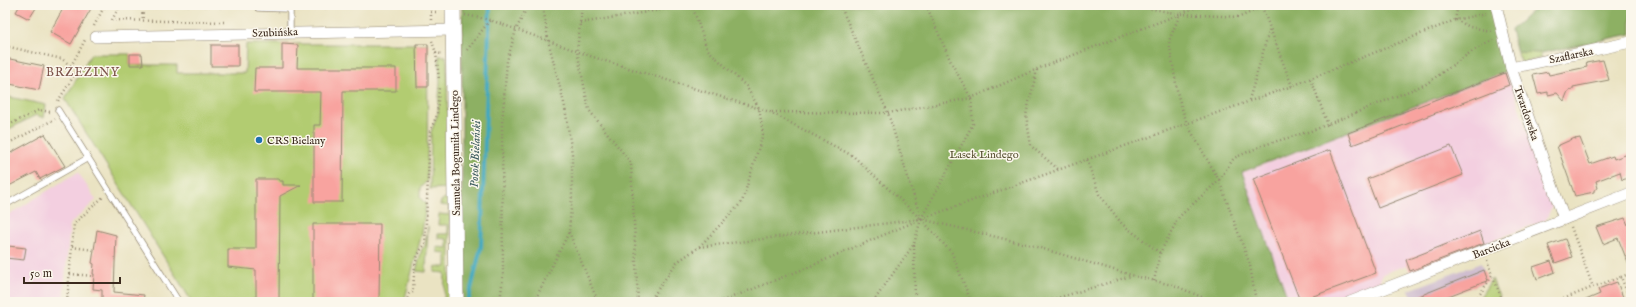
<svg xmlns="http://www.w3.org/2000/svg" width="1636" height="307" font-family="'IM FELL English',serif">
	<style>
		.built { fill: #f3cfe0 }
		.industrial { fill: #cfbdcf }
		.green { fill: #b2cc71; stroke: #767b48 }
		.forest { fill: #8db063; stroke: #646d40 }
		.lines { fill: none; stroke-linecap: round; stroke-linejoin: round }
		.stream { stroke: #3fa8bf; stroke-width: 4 }
		.building { fill: #f8a39f }
		.lane-casing { stroke: #928670; stroke-width: 7 }
		.street-casing { stroke: #928670; stroke-width: 12 }
		.secondary-casing { stroke: #928670; stroke-width: 16 }
		.path { stroke: #928670; stroke-width: 2.5; stroke-dasharray: 1 3; stroke-linecap: butt }
		.lane { stroke: #fff; stroke-width: 5.5 }
		.street { stroke: #fff; stroke-width: 11 }
		.secondary { stroke: #fff; stroke-width: 15 }
		.poi-dot { fill: #1f6fb2; stroke: #fbf7ec; stroke-width: 1.5 }
		.labels { text-anchor: middle; stroke-width: 3; stroke-linejoin: round; paint-order: stroke }
		.street-label { font-size: 11px; fill: #3b2a1e; stroke: #fbf7ec }
		.poi-label { font-size: 11px; fill: #3b2a1e; stroke: #fbf7ec; text-anchor: start }
		.park-label { font-size: 11px; fill: #595233; stroke: #fbf7ec }
		.neighbourhood-label { font-size: 12px; letter-spacing: 1px; fill: #7d544b; stroke: #fbf7ec }
		.water-label { font-size: 12px; font-style: italic; fill: #3d5c5e; stroke: #fbf7ec }
	</style>
	<rect width="100%" height="100%" fill="#fbf7ec"/>
	<filter id="ink" filterUnits="userSpaceOnUse"><feTurbulence type="fractalNoise" baseFrequency=".025" numOctaves="2"/><feDisplacementMap in="SourceGraphic" scale="8" xChannelSelector="R" yChannelSelector="G"/><feConvolveMatrix kernelMatrix="1 2 1 2 8 2 1 2 1" color-interpolation-filters="sRGB"/></filter>
	<filter id="wash" filterUnits="userSpaceOnUse"><feTurbulence type="fractalNoise" baseFrequency=".012" numOctaves="4" result="noise"/><feDisplacementMap in="SourceGraphic" scale="16" xChannelSelector="R" yChannelSelector="G"/><feGaussianBlur stdDeviation="0.9" result="paint"/><feColorMatrix in="noise" values="0 0 0 0 0 0 0 0 0 0 0 0 0 0 0 0 0 1.4 0 .05"/><feComposite in="paint" operator="in"/></filter>
	<g filter="url(#wash)">
		<rect width="100%" height="100%" fill="#eae3c2"/>
		<!-- built -->
		<g class="built">
			<path d="M1507 71 1552 206 1546 220 1410 272 1407 265 1393 270 1383 274 1378 284 1332 302H1289L1242 173Z"/>
			<path d="M78 172 96 200 70 224 63 302H5V217Z"/>
		</g>
		<!-- industrial -->
		<path class="industrial" d="M1481 263 1488 281 1433 302H1415L1409 290Z"/>
		<!-- green -->
		<g class="green">
			<path d="M246 44H428L427 181 420 188V198L426 204 422 233 404 302H192L65 99 91 54H130V65H177V73H245Z"/>
			<path d="M1517 52 1541 53V58L1522 63Z"/>
			<path d="M439 56H446L447 62 448 188 430 189 431 132 438 113 440 82Z"/>
			<path d="M5 96 46 105 44 118 36 115 5 131Z"/>
			<path d="M445 198 448 199 450 204V302H444L445 273 435 272V267H446V253L437 252V247L447 248V239L438 238V234H448V225H438L439 214 449 215V206L440 205 441 201Z"/>
			<path d="M428 226 426 272 416 271 422 249 425 246Z"/>
			<path d="M1492 279 1501 302H1478V300Z"/>
		</g>
		<!-- forest -->
		<g class="forest">
			<path d="M462 5H1490L1507 71 1242 172 1289 302H462Z"/>
			<path d="M1555 5H1631V34L1541 53 1517 52 1511 30 1532 11Z"/>
		</g>
		<g class="lines">
			<!-- stream -->
			<path class="stream" d="M468 302 481 247 490 5"/>
		</g>
		<g id="blocks">
			<!-- building -->
			<g class="building">
				<path d="M20 5H30L36 8 29 19 16 12Z"/>
				<path d="M65 5H93L71 44 50 32Z"/>
				<path d="M282 44 298 45 297 68H396V91H343L342 202H314V125H320L321 92H254L255 68H282Z"/>
				<path d="M416 44H428V87H417Z"/>
				<rect x="211" y="45" width="27" height="21"/>
				<path d="M130 54H142L143 65H130Z"/>
				<path d="M5 58 44 66 39 90 5 83Z"/>
				<path d="M1603 60 1609 80 1573 87V90L1568 91 1564 101 1557 93 1548 95V92L1538 94 1533 75 1548 72 1549 75 1587 67 1586 63Z"/>
				<path d="M1505 73 1509 85 1352 145 1348 133Z"/>
				<path d="M45 134 65 166 40 179 36 172 5 188V156Z"/>
				<path d="M1575 138V139L1580 138 1590 164 1613 156 1614 159 1631 153V177L1622 180 1620 172 1596 181 1598 188 1594 190V192L1575 196 1557 146Z"/>
				<path d="M1451 146 1463 175 1378 208 1367 179Z"/>
				<path d="M1330 150 1376 273 1300 301 1253 179Z"/>
				<path d="M256 179H279V181H283V185H301L280 196 279 302H256V270L228 267V249H256Z"/>
				<path d="M1625 218 1628 225 1631 224 1630 268 1618 238 1603 244 1596 227Z"/>
				<path d="M313 224H380L379 302H313Z"/>
				<path d="M97 230 116 235 114 292 144 295 143 302H102V290L93 289 94 274H93L94 264 92 263Z"/>
				<path d="M1480 231 1484 243 1410 271 1406 260Z"/>
				<path d="M1565 239 1572 257 1555 263 1548 245Z"/>
				<path d="M8 246 26 248 24 260 5 258V247L8 248Z"/>
				<path d="M1551 261 1555 272 1537 279 1533 267Z"/>
				<path d="M1484 270 1488 281 1482 283 1433 302H1404Z"/>
				<path d="M1617 282 1625 302H1581L1600 294 1598 289Z"/>
			</g>
		</g>
	</g>
	<g filter="url(#ink)">
		<use href="#blocks" fill-opacity="0" stroke="#928670" stroke-width="1"/>
		<g class="lines">
			<defs>
				<g id="lane">
					<path d="M258 8 290 9V32"/>
					<path d="M58 110 179 302"/>
					<path d="M5 205 88 158"/>
				</g>
				<g id="street">
					<path d="M1496 5 1511 68 1564 219"/>
					<path d="M96 37 453 30"/>
					<path d="M1511 68 1631 42"/>
					<path d="M1350 302 1631 193"/>
				</g>
				<path id="secondary" d="M453 5 456 302"/>
			</defs>
			<!-- lane casing -->
			<use href="#lane" class="lane-casing"/>
			<!-- street casing -->
			<use href="#street" class="street-casing"/>
			<!-- secondary casing -->
			<use href="#secondary" class="secondary-casing"/>
			<!-- path -->
			<g class="path">
				<path d="M120 5 112 20 224 22"/>
				<path d="M142 5 143 21"/>
				<path d="M188 5 222 7V5"/>
				<path d="M431 5V12"/>
				<path d="M582 5 577 51 589 110 631 163 638 302"/>
				<path d="M840 5 888 113 921 219 1030 245 1131 275 1176 286 1213 302"/>
				<path d="M1131 5 1180 14 1201 5"/>
				<path d="M1262 7 1292 86"/>
				<path d="M297 8H328V5"/>
				<path d="M1181 14 1240 17 1267 5"/>
				<path d="M465 15 490 20 596 58 770 112 853 156 921 219 952 253 971 302"/>
				<path d="M431 20V12H441"/>
				<path d="M1455 20 1458 5"/>
				<path d="M1456 20 1470 27 1491 31"/>
				<path d="M580 23 690 5"/>
				<path d="M94 26 105 5"/>
				<path d="M432 41 436 53 442 54"/>
				<path d="M5 46 62 59 77 71 58 101"/>
				<path d="M467 50 490 20"/>
				<path d="M436 53 439 79"/>
				<path d="M71 66 85 40"/>
				<path d="M1037 70 1026 115 1031 146 1059 170"/>
				<path d="M1311 79 1328 125"/>
				<path d="M1249 100 1270 28"/>
				<path d="M772 112 888 113 971 98 1037 69 1180 14 1169 41 1178 96 1187 124 1219 180 1250 265 1256 302"/>
				<path d="M5 127 39 110 50 112"/>
				<path d="M5 145 55 119"/>
				<path d="M1087 160 1099 194 1122 224 1160 253"/>
				<path d="M1571 227 1593 287 1621 277 1631 302"/>
				<path d="M569 232 598 302"/>
				<path d="M914 245 915 302"/>
				<path d="M72 247 94 250"/>
				<path d="M699 247 921 219 973 124 971 98 951 62 926 5"/>
				<path d="M70 274 94 276"/>
				<path d="M1493 277 1503 302"/>
				<path d="M1621 277 1631 273"/>
				<path d="M1154 281 1160 253 1179 217 1219 180 1234 158 1264 145 1314 130 1426 84 1471 52 1493 40"/>
				<path d="M67 302 74 224 104 196"/>
				<path d="M406 302 409 294 413 292C414 278 413 256 425 245L430 131 437 115 439 88"/>
				<path d="M500 302 503 277 502 124 507 61 516 30 528 5"/>
				<path d="M534 302 569 232 572 196V154L565 107 548 40 543 5"/>
				<path d="M649 302 677 262 699 247 742 202 763 134 759 108 746 86 707 49 692 5"/>
				<path d="M714 302 725 300 806 268 921 219 1292 86 1455 20 1487 13"/>
				<path d="M873 302 914 244 921 219"/>
				<path d="M1044 302 1131 276"/>
				<path d="M1472 302 1476 300 1492 276 1487 261"/>
				<path d="M1556 302 1593 287"/>
			</g>
			<!-- lane -->
			<use href="#lane" class="lane"/>
			<!-- street -->
			<use href="#street" class="street"/>
			<!-- secondary -->
			<use href="#secondary" class="secondary"/>
		</g>
	</g>
	<!-- markers -->
	<circle class="poi-dot" cx="259" cy="140" r="4"/>
	<g class="labels">
		<!-- street labels -->
		<g class="street-label">
			<text transform="translate(275 32) rotate(-2)" y="4">Szubińska</text>
			<text transform="translate(1571 55) rotate(-12)" y="4">Szaflarska</text>
			<text transform="translate(1527 113) rotate(71)" y="4">Twardowska</text>
			<text transform="translate(455 153) rotate(-91)" y="4">Samuela Bogumiła Lindego</text>
			<text transform="translate(1491 248) rotate(-21)" y="4">Barcicka</text>
		</g>
		<!-- poi labels -->
		<g class="poi-label">
			<text x="267" y="144">CRS Bielany</text>
		</g>
		<!-- park labels -->
		<g class="park-label">
			<text x="984" y="158">Lasek Lindego</text>
		</g>
		<!-- neighbourhood labels -->
		<g class="neighbourhood-label">
			<text x="83" y="76">BRZEZINY</text>
		</g>
		<!-- water labels -->
		<g class="water-label">
			<text transform="translate(475 154) rotate(-88)" y="4">Potok Bielański</text>
		</g>
	</g>
	<!-- margin -->
	<rect width="1636" height="307" fill="none" stroke="#fbf7ec" stroke-width="20"/>
	<!-- scale -->
	<path d="M24 277v6h96v-6" fill="none" stroke="#3b2a1e" stroke-width="2"/>
	<text x="30" y="277" font-size="12" fill="#3b2a1e" stroke="#fbf7ec" stroke-width="3" paint-order="stroke">50 m</text>
</svg>
